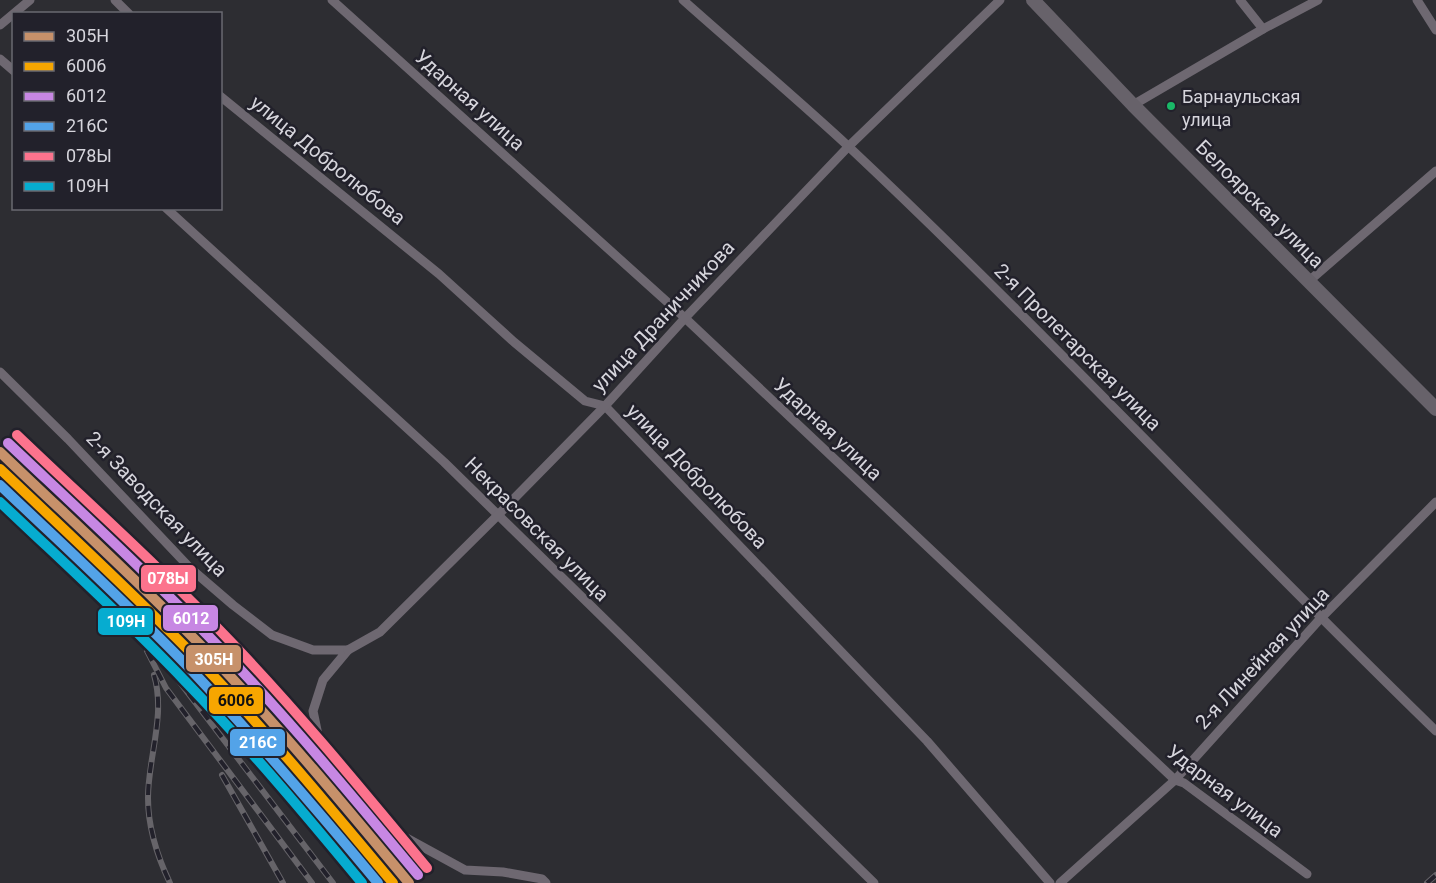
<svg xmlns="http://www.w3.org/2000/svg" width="1436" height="883" font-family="Roboto,sans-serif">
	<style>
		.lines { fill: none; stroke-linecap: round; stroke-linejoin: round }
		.street { stroke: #6e6871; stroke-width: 9 }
		.secondary { stroke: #67626a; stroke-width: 14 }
		.rail-casing { stroke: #666469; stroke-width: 6 }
		.rail { stroke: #22212b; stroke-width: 4; stroke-dasharray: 11; stroke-linecap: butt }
		.rail-1-casing { stroke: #22212b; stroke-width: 15 }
		.rail-2-casing { stroke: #22212b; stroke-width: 15 }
		.rail-3-casing { stroke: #22212b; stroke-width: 15 }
		.rail-4-casing { stroke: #22212b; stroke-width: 15 }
		.rail-5-casing { stroke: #22212b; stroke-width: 15 }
		.rail-6-casing { stroke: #22212b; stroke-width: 15 }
		.rail-1 { stroke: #c7916a; stroke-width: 10 }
		.rail-2 { stroke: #f7a600; stroke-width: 10 }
		.rail-3 { stroke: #c787e3; stroke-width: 10 }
		.rail-4 { stroke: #53a3e8; stroke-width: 10 }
		.rail-5 { stroke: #fc738d; stroke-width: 10 }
		.rail-6 { stroke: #06acd0; stroke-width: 10 }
		.bus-dot { fill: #1ab867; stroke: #22212b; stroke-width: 2 }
		.labels { text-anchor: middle; stroke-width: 5; stroke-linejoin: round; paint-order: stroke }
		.bus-label { font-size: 18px; fill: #d6d5dc; stroke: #22212b; text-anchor: start }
		.street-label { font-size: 20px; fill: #d6d5dc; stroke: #22212b }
		.line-badge { stroke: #22212b; stroke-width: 2 }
		.badge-label { font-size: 16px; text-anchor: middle; font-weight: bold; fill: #fff }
		.pale-badge-label { font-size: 16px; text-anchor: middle; font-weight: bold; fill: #111 }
	</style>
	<rect width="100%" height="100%" fill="#2d2d32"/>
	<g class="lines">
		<!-- street -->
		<g class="street">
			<path d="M115 0 129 14"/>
			<path d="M332 0 685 318 1175 780 1184 783 1307 874"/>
			<path d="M683 0C738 49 795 97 849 147 1050 336 1238 539 1436 731"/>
			<path d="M1240 0 1263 29"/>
			<path d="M1417 0 1436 30"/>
			<path d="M0 25 30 0"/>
			<path d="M0 59 14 71"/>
			<path d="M220 96 439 274 514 342 585 401 605 406 927 741 1050 883"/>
			<path d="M1133 105 1263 29 1318 0"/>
			<path d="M166 208 444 462 874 883"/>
			<path d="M1309 281 1436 171"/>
			<path d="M0 372 68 439 190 568 233 605 272 635 313 650H348L323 680 313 711 318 735 390 829 465 870 503 872 542 879 546 883"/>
			<path d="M348 650 380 632 497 516 605 406 685 318 848 147 1000 0"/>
			<path d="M1060 883 1175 780 1320 619 1436 502"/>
		</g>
		<!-- secondary -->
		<path class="secondary" d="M1033 0 1133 105 1436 409"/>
		<defs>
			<g id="rail">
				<path d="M0 479 101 579 333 883"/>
				<path d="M147 651 166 688 312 883"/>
				<path d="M154 675C166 716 148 757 148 798 148 827 158 858 170 883"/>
				<path d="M222 775 283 883"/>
				<path d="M1427 883 1436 875"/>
			</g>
		</defs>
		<!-- rail casing -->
		<use href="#rail" class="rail-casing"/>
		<!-- rail -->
		<use href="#rail" class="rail"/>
		<defs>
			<path id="rail-1" d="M0 452C71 520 144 586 212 657 281 729 345 806 409 883"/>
			<path id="rail-2" d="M0 469C68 533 137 597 202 664 269 734 331 809 393 883"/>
			<path id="rail-3" d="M8 443C80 511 153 578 221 649 290 721 354 798 418 875"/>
			<path id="rail-4" d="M0 485C66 548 133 609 196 675 259 742 319 812 378 883"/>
			<path id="rail-5" d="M17 435C88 503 162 569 230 641 299 713 363 791 427 868"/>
			<path id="rail-6" d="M0 502C62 561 125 618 184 680 247 745 305 814 362 883"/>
		</defs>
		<!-- rail-1 casing -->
		<use href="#rail-1" class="rail-1-casing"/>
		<!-- rail-2 casing -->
		<use href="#rail-2" class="rail-2-casing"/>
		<!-- rail-3 casing -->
		<use href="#rail-3" class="rail-3-casing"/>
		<!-- rail-4 casing -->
		<use href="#rail-4" class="rail-4-casing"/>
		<!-- rail-5 casing -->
		<use href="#rail-5" class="rail-5-casing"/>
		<!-- rail-6 casing -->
		<use href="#rail-6" class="rail-6-casing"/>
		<!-- rail-1 -->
		<use href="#rail-1" class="rail-1"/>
		<!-- rail-2 -->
		<use href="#rail-2" class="rail-2"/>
		<!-- rail-3 -->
		<use href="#rail-3" class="rail-3"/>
		<!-- rail-4 -->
		<use href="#rail-4" class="rail-4"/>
		<!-- rail-5 -->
		<use href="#rail-5" class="rail-5"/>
		<!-- rail-6 -->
		<use href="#rail-6" class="rail-6"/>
	</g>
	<!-- markers -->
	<circle class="bus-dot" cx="1171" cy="106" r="5"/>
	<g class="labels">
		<!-- bus labels -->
		<g class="bus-label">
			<text x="1182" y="103">Барнаульская<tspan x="1182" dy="23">улица</tspan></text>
		</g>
		<!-- street labels -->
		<g class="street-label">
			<text transform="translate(470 100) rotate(42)" y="7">Ударная улица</text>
			<text transform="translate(328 160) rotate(39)" y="7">улица Добролюбова</text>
			<text transform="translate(1260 204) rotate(45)" y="7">Белоярская улица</text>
			<text transform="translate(663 316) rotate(-47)" y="7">улица Драничникова</text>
			<text transform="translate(1078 347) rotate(45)" y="7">2-я Пролетарская улица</text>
			<text transform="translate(828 429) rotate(43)" y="7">Ударная улица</text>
			<text transform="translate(697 476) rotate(46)" y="7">улица Добролюбова</text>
			<text transform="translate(157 504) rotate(46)" y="7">2-я Заводская улица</text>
			<text transform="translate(537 529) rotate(45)" y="7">Некрасовская улица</text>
			<text transform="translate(1262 658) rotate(-47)" y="7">2-я Линейная улица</text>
			<text transform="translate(1225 791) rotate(37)" y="7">Ударная улица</text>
		</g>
	</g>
	<g class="line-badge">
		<rect x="140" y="564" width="57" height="29" rx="6" fill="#fc738d"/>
		<rect x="162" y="604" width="57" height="28" rx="6" fill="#c787e3"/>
		<rect x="97" y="607" width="57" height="29" rx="6" fill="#06acd0"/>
		<rect x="185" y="644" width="57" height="29" rx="6" fill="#c7916a"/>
		<rect x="208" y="686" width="56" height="29" rx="6" fill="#f7a600"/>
		<rect x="229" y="728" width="57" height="29" rx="6" fill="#53a3e8"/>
	</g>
	<g class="badge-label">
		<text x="168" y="584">078Ы</text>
		<text x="191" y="624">6012</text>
		<text x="126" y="627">109Н</text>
		<text x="214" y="665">305Н</text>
		<text x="258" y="748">216С</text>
	</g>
	<g class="pale-badge-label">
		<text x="236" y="706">6006</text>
	</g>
	<!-- legend -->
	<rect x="12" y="12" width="210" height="198" fill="#22212b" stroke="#6a6972" stroke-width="1.5"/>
	<rect x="24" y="32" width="30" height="9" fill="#c7916a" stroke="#6a6972" stroke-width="1.5"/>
	<text x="66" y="42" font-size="18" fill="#d6d5dc">305Н</text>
	<rect x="24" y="62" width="30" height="9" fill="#f7a600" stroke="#6a6972" stroke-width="1.5"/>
	<text x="66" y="72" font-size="18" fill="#d6d5dc">6006</text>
	<rect x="24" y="92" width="30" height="9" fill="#c787e3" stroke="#6a6972" stroke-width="1.5"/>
	<text x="66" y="102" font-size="18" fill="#d6d5dc">6012</text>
	<rect x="24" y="122" width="30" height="9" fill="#53a3e8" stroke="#6a6972" stroke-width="1.5"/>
	<text x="66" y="132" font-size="18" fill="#d6d5dc">216С</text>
	<rect x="24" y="152" width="30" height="9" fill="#fc738d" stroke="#6a6972" stroke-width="1.5"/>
	<text x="66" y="162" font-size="18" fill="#d6d5dc">078Ы</text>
	<rect x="24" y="182" width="30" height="9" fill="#06acd0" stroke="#6a6972" stroke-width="1.5"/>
	<text x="66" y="192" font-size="18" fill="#d6d5dc">109Н</text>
</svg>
